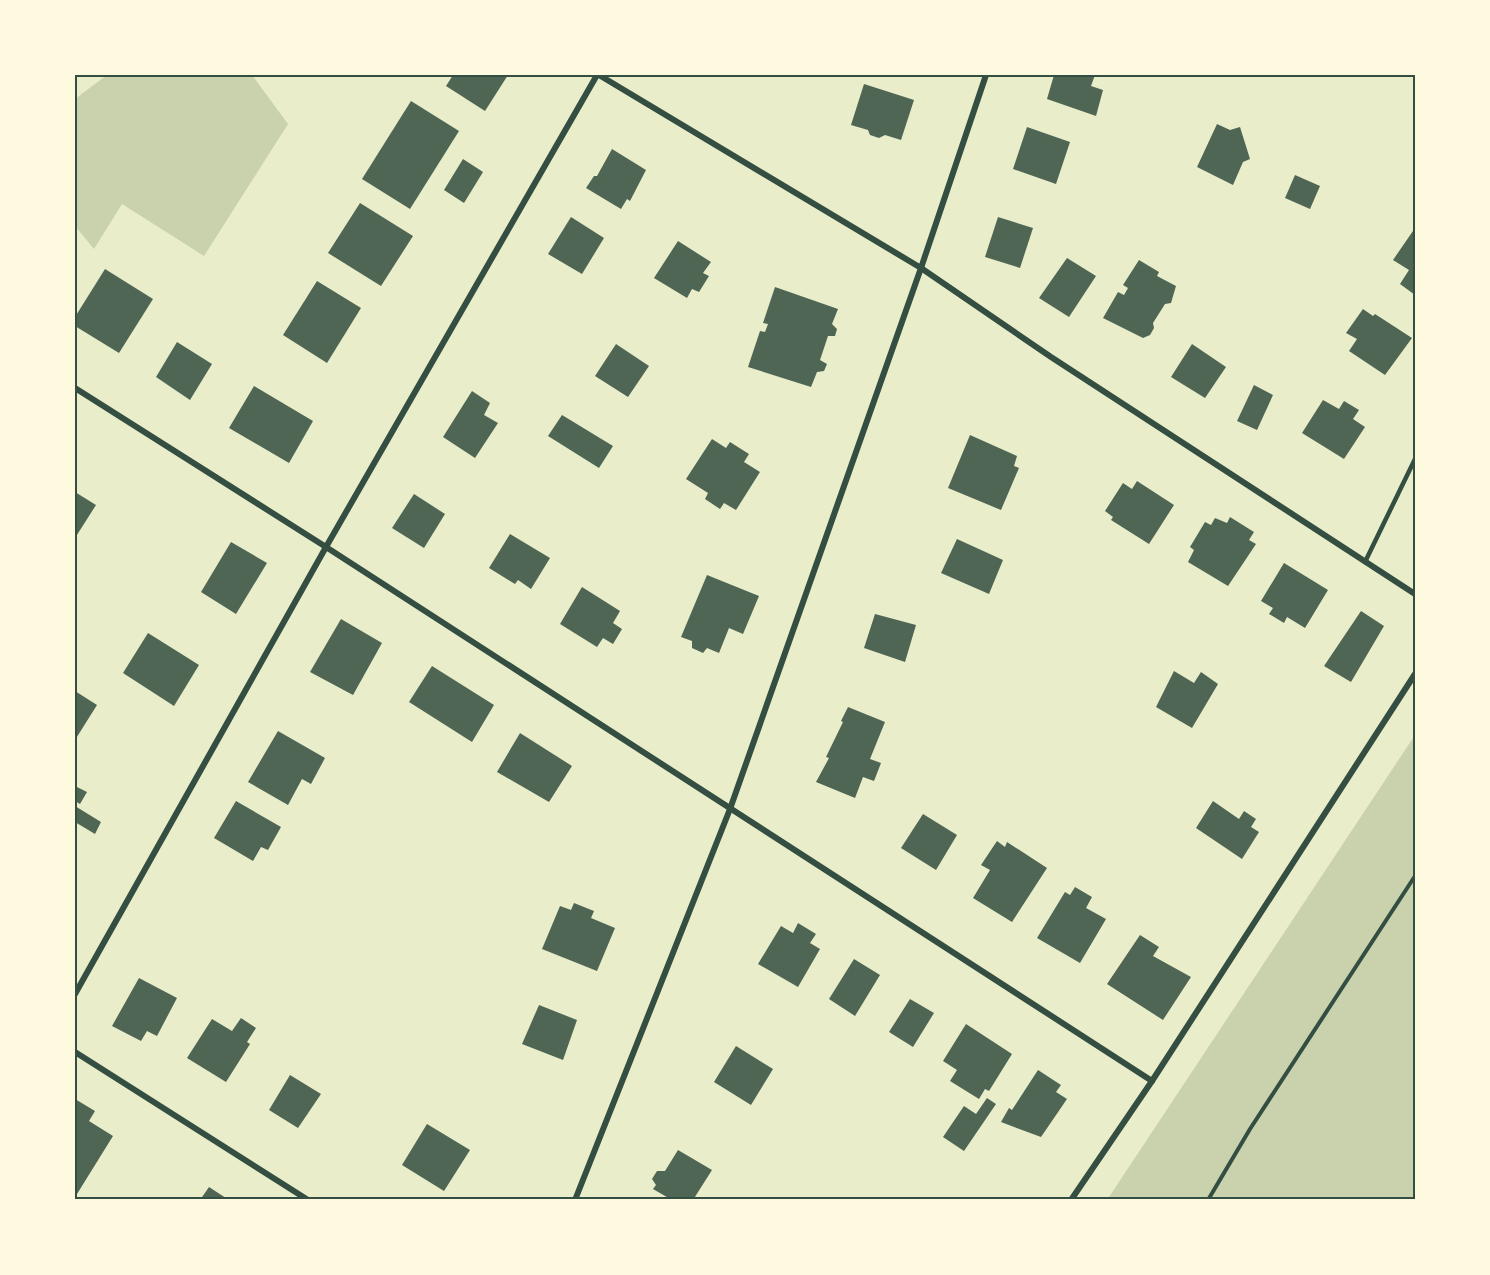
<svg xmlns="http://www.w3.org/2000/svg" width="1490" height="1275" font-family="'PT Sans Narrow',sans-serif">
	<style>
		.green { fill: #cad2ad }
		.building { fill: #4f6655 }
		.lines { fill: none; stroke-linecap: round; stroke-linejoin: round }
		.path { stroke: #344e41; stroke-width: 4 }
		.service { stroke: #344e41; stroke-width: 4.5 }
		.minor { stroke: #344e41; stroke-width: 6 }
		.neatline { fill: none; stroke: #344e41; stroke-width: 2 }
	</style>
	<rect width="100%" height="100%" fill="#e9edc9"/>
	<!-- green -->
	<g class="green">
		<path d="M107 75H252L288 124 204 256 122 204 94 249 75 226V99Z"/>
		<path d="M1415 735V1200H1107Z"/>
	</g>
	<!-- building -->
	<g class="building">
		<path d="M453 75H508L485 111 446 86Z"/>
		<path d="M1054 75H1095L1091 86 1103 90 1096 116 1047 99Z"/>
		<path d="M864 84 914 100 901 140 885 135 879 138 870 135 868 130 851 125Z"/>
		<path d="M411 101 459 131 410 209 362 179Z"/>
		<path d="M1217 124 1230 130 1240 127 1250 159 1243 162 1233 185 1197 167Z"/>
		<path d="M1027 127 1070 142 1056 184 1013 169Z"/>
		<path d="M612 149 646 170 630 201 627 199 621 209 586 188 594 176H597Z"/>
		<path d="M463 159 483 172 464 203 444 190Z"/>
		<path d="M1295 175 1320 186 1310 209 1285 198Z"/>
		<path d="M360 203 413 236 381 286 328 253Z"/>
		<path d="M571 217 604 238 582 274 548 254Z"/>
		<path d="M998 217 1033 228 1020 268 985 257Z"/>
		<path d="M1415 228V295L1400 284 1409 270 1393 260Z"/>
		<path d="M678 241 711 262 703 273 709 276 699 292 692 289 687 298 654 278Z"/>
		<path d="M1067 258 1096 276 1069 317 1039 298Z"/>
		<path d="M1139 260 1159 272 1157 276 1176 286 1171 303 1165 304 1153 323 1154 328 1150 335 1143 338 1103 318 1118 292 1124 295 1128 288 1123 285Z"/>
		<path d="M105 269 153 299 119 353 75 326V317Z"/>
		<path d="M317 281 361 308 327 363 283 335Z"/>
		<path d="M775 287 838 309 832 324 837 329 835 336H828L820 360 827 364 824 371 817 372 811 387 748 367 760 331 765 332 768 324 763 323Z"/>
		<path d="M1363 309 1373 316 1375 314 1412 338 1385 375 1349 351 1357 339 1346 333Z"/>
		<path d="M177 342 212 364 190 400 156 377Z"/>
		<path d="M616 344 649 366 628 397 595 376Z"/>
		<path d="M1192 344 1226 367 1205 398 1171 377Z"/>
		<path d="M1254 385 1273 395 1257 430 1237 421Z"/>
		<path d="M254 386 313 421 289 463 229 428Z"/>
		<path d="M472 391 490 403 484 415 498 423 475 458 443 437Z"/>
		<path d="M1323 400 1339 409 1344 401 1359 410 1353 419 1365 427 1344 459 1302 433Z"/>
		<path d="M562 415 613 446 599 468 548 436Z"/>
		<path d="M970 435 1017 456 1014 466 1019 468 1001 510 948 488Z"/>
		<path d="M712 439 726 448 730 442 749 454 744 462 760 472 736 510 724 503 720 509 705 499 708 493 686 479Z"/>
		<path d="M1137 481 1174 505 1149 544 1111 520 1113 517 1105 511 1123 483 1132 489Z"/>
		<path d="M75 492 96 505 75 538Z"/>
		<path d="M414 494 445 514 424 548 392 528Z"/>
		<path d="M1230 517 1254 532 1249 540 1256 544 1228 586 1188 562 1194 550 1190 547 1205 522 1211 525 1215 518 1227 523Z"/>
		<path d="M510 534 550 558 531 589 518 580 515 584 489 568Z"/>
		<path d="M957 539 1003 560 989 594 941 573Z"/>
		<path d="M231 542 267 563 236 614 201 592Z"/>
		<path d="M1284 563 1328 590 1305 628 1287 617 1284 623 1269 614 1273 608 1261 601Z"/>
		<path d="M707 575 759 596 743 634 729 628 719 653 707 648 703 653 692 648V641L681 637Z"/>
		<path d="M582 587 620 611 613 623 622 629 613 644 603 638 597 647 560 624Z"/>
		<path d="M1361 611 1384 626 1351 682 1324 666Z"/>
		<path d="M875 614 916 625 905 662 864 648Z"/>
		<path d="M341 619 382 643 353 695 310 672Z"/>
		<path d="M148 633 199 665 174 706 123 673Z"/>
		<path d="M432 666 494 705 472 742 409 702Z"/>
		<path d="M1174 671 1194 683 1201 672 1218 684 1192 728 1156 707Z"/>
		<path d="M75 691 97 705 75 740Z"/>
		<path d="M848 707 885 722 870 759 881 763 874 781 863 777 855 798 816 782 829 758 826 757 843 722 841 721Z"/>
		<path d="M278 731 325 758 311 784 302 779 288 805 248 782Z"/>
		<path d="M520 733 572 766 549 802 497 772Z"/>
		<path d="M75 786 87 792 80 804 75 801Z"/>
		<path d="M236 801 281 827 268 850 261 847 253 861 214 838Z"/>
		<path d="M1213 801 1239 819 1244 811 1256 819 1251 827 1259 832 1242 859 1196 828Z"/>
		<path d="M75 806 101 822 95 834 75 822Z"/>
		<path d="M923 814 957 835 936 870 901 848Z"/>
		<path d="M997 841 1005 847 1007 842 1047 868 1012 922 973 898 990 870 981 865Z"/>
		<path d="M1075 887 1092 897 1086 908 1106 919 1080 963 1037 938 1065 892 1070 895Z"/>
		<path d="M574 903 594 911 591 918 615 928 597 971 542 949 560 906 571 910Z"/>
		<path d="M798 923 816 934 810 943 820 949 798 987 758 964 781 926 793 933Z"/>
		<path d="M1140 935 1159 947 1153 956 1191 977 1163 1020 1107 984Z"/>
		<path d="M854 959 880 975 855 1016 829 999Z"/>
		<path d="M139 978 177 998 157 1036 147 1031 141 1041 112 1026Z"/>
		<path d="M910 999 934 1013 913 1047 889 1032Z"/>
		<path d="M539 1005 577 1020 563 1060 522 1044Z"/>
		<path d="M241 1018 256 1028 247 1042 250 1044 226 1082 187 1058 212 1019 232 1031Z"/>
		<path d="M966 1024 1012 1054 989 1091 985 1089 979 1099 950 1081 957 1070 943 1061Z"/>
		<path d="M736 1046 773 1069 751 1105 714 1082Z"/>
		<path d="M1038 1070 1061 1085 1056 1092 1067 1099 1041 1137 1001 1122 1009 1108 1012 1110Z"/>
		<path d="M290 1075 321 1094 298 1128 269 1110Z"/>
		<path d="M987 1098 996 1104 964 1151 943 1137 964 1106 976 1114Z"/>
		<path d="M75 1099 95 1111 89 1121 113 1136 77 1194Z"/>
		<path d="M427 1124 470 1150 444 1191 402 1165Z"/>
		<path d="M678 1150 712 1170 693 1200H672L653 1189 656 1185 652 1179 657 1171H665Z"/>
		<path d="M209 1187 229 1200H200Z"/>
	</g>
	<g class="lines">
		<!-- path -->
		<path class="path" d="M1208 1200 1250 1129 1415 876"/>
		<!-- service -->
		<path class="service" d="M1365 562 1415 459"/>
		<!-- minor -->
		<g class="minor">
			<path d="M599 75 921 268 1051 357 1415 594"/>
			<path d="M75 388 326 547 1152 1081"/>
			<path d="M75 994 326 547 597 75"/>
			<path d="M75 1052 308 1200"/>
			<path d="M575 1200 730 809 921 268 986 75"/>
			<path d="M1071 1200 1152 1081 1415 674"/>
		</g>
	</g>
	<!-- border -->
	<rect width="1490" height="1275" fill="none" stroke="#fefae0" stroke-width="153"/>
	<rect x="76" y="76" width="1338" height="1122" class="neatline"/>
</svg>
